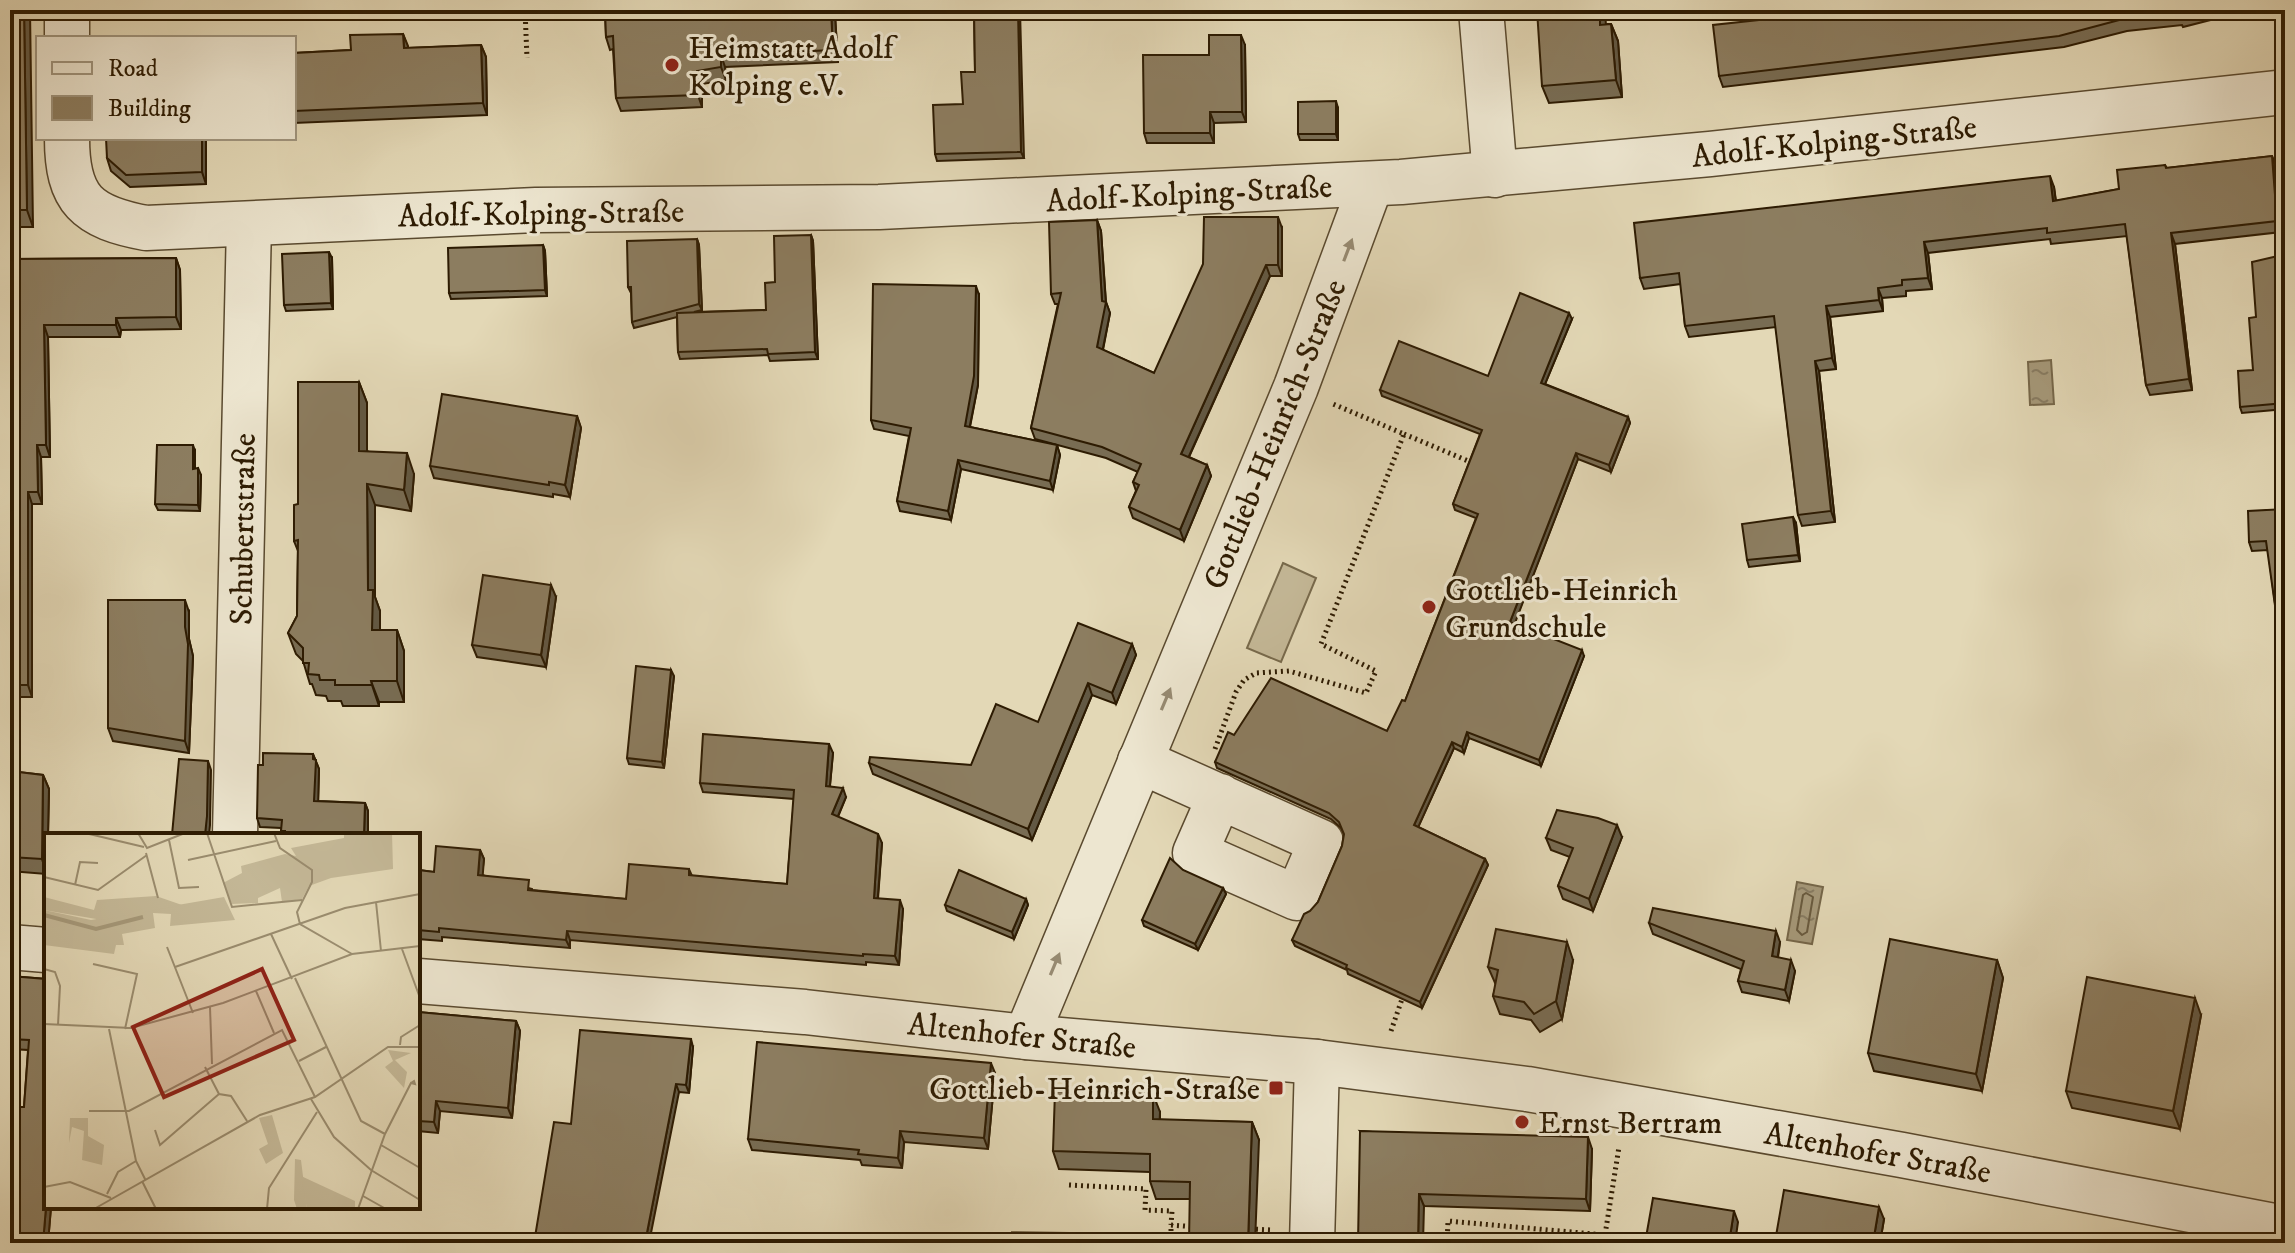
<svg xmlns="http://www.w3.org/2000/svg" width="2295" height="1253" font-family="'IM FELL DW Pica',serif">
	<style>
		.green { fill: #c4b897; stroke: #786a4c; stroke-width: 2 }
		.garden { fill: url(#garden-furrows); stroke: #786a4c; stroke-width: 2 }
		.water { fill: url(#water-ripples); stroke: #756649; stroke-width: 2 }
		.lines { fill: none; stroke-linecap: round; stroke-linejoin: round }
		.shore { stroke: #695a3e; stroke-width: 2 }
		.minor-casing { stroke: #5a4a2f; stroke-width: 47 }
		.path { stroke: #2d1b02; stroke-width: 5; stroke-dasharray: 2 4; stroke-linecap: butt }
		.minor { stroke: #ede6d0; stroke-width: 44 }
		.wall { fill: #786c53; stroke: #2d1b02; stroke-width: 2 }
		.shaded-wall { fill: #625843; stroke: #2d1b02; stroke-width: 2 }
		.building { fill: #8c7d60; stroke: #2d1b02; stroke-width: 2 }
		.oneway { fill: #978b73 }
		.poi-dot { fill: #8f2418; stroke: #ede6d0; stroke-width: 3 }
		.labels { text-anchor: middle; stroke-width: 6; stroke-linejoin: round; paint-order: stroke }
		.poi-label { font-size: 32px; fill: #2d1b02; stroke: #ede6d0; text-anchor: start }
		.street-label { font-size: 32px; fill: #2d1b02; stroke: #ede6d0 }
		.inset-river { fill: none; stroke: #a59879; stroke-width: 4 }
		.inset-road { fill: none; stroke: #9a8c6e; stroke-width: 2 }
		.view { fill: #8f2418; fill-opacity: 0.15; stroke: #8f2418; stroke-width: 4 }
		.inset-edge { fill: none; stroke: #2d1b02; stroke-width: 4 }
	</style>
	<defs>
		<pattern id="garden-furrows" width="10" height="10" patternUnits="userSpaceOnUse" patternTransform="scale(2)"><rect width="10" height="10" fill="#c4b897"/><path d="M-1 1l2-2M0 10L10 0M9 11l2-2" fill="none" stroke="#a09579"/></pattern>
		<pattern id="water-ripples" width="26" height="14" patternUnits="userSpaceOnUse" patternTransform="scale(2)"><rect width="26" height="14" fill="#a59879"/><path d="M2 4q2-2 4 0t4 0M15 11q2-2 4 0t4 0" fill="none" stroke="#877b61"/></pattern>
	</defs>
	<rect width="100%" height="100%" fill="#e3d8b6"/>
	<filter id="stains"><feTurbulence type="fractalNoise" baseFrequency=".0025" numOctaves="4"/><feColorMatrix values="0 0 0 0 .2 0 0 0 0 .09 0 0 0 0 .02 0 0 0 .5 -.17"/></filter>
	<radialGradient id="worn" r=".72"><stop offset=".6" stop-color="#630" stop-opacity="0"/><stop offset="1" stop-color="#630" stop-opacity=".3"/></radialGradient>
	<!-- green -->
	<path class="green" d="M1283 563 1316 578 1281 662 1247 648Z"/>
	<!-- garden -->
	<path class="garden" d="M1012 1232 1122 1234V1243H1012Z"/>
	<!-- water -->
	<g class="water">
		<path d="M2051 360 2054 404 2030 405 2028 362Z"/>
		<path d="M1797 882 1823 887 1812 944 1787 940Z"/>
	</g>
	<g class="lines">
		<!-- shore -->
		<path class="shore" d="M1806 893 1813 897 1807 932 1802 935 1797 930 1803 895Z"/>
		<defs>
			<g id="minor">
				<path d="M67 10V38"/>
				<path d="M1481 10 1495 175"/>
				<path d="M67 138C67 200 87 217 146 228L536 210 879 207 1401 182 1710 154 2285 92"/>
				<path d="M1140 761 1321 842 1297 898 1195 853 1220 796"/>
				<path d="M235 835 249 224"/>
				<path d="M10 947 46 950"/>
				<path d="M418 981 805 1012 1026 1037 1317 1062 1527 1089 1902 1155 2285 1228"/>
				<path d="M1026 1037 1296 387 1371 184"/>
				<path d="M1312 1243 1317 1062"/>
			</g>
		</defs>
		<!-- minor casing -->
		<use href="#minor" class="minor-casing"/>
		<!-- path -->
		<g class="path">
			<path d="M525 10 527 58"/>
			<path d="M1404 434 1473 463"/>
			<path d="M1215 749 1236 692 1244 680 1256 673 1289 671 1366 693 1376 671 1321 644 1404 434 1333 404"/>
			<path d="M1391 1031 1402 999"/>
			<path d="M1069 1185 1146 1189 1145 1210 1172 1211 1171 1225"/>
			<path d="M1250 1229 1272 1230"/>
			<path d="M1171 1243V1225L1196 1227"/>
			<path d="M1447 1243 1448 1221 1605 1235 1619 1147"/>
		</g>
		<!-- minor -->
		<use href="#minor" class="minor"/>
	</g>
	<!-- wall -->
	<g class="wall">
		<path d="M10 10 33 227H10Z"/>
		<path d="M537 10H833L835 15 838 62 725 67 726 80 702 84V107L621 111 616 98 613 49 610 50 606 37 605 12 538 14Z"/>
		<path d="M974 10 1024 158 937 161 935 154 963 104 975 72Z"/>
		<path d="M1841 10H2285V15L2241 20 2238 13 2183 27 2182 25 2127 31 2064 47 1723 87 1719 76 1816 14Z"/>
		<path d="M1606 24H1611L1618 41 1622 97 1549 103 1542 86Z"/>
		<path d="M403 34 408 48 481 45 486 57 487 115 294 123V53L351 50Z"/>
		<path d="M1245 45 1246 122 1214 123V143H1147L1144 133 1209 55Z"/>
		<path d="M1338 108V140H1300L1298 134Z"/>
		<path d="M206 138V184L130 187 111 171 107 158Z"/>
		<path d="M2272 156 2276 167 2281 232 2175 244 2192 390 2150 395 2146 385 2127 236 2051 244 2050 239 1928 253 1932 289 1906 291V296L1882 298 1883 311 1830 317 1836 369 1819 371 1835 522 1802 526 1798 515 1776 327 1689 337 1685 326 1681 284 1644 289 1640 278 2054 187 2056 201 2119 189 2165 165 2167 168Z"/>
		<path d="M1097 220 1101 231 1106 302 1110 313 1103 350 1154 373 1282 228V276H1270L1189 457 1207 465 1211 476 1184 541 1133 518 1129 507 1136 491 1133 482 1138 472 1106 458 1035 439 1031 428 1058 304H1055L1051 294Z"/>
		<path d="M811 235 813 241 818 359 770 361 768 355 680 359 678 352 677 317 634 328 632 322 631 293 628 287 697 239 699 245 702 310 694 312 766 310 775 282Z"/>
		<path d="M543 245 545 251 547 296 451 299 449 293Z"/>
		<path d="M176 258 180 270 181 329 121 330 120 337H48L50 457H41L42 504H32V697H10V259Z"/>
		<path d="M332 258 333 309 286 311 284 305Z"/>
		<path d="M2284 261 2285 409 2242 413 2240 407 2253 370 2256 317Z"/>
		<path d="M979 295 978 385 970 427 1057 445 1060 455 1053 490 961 469 951 520 900 511 897 501 909 436 874 429 871 420Z"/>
		<path d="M1572 319 1545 384 1628 417 1630 423 1611 472 1578 459 1514 624 1584 656 1541 766 1469 738 1464 753 1454 748 1418 827 1485 859 1488 865 1422 1008 1348 974 1347 970 1295 946 1292 940 1318 902 1342 846 1344 834 1341 828 1331 819 1217 768 1215 762 1234 735 1387 731 1405 701 1476 518 1455 510 1453 504 1480 434 1382 396 1380 390 1488 376Z"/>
		<path d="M359 382 367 403V451L414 474 411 511 375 505V597L380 611V630H397L404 651V702H379V706H343L341 701H328L326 696 316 695 312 684H310L303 661 296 654 288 633 297 616 298 551 294 541Z"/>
		<path d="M577 416 581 428 570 497 553 494V497L434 478 430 466Z"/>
		<path d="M195 451V469L201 475 200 511 158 510 155 504Z"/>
		<path d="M2285 509V643H2283L2279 634 2268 550 2252 551 2249 542Z"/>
		<path d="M1796 523 1800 561 1749 567 1747 560Z"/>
		<path d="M556 597 546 667 477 657 472 645Z"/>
		<path d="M189 612V639L193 656 189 753 113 741 108 728Z"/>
		<path d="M1132 644 1136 655 1116 704 1092 695 1032 840 873 774 869 763 971 765 1038 722Z"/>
		<path d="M674 676 664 768 629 764 627 758Z"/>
		<path d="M833 753 830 786 846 797 838 817 882 843 878 899 903 909 899 965 866 962V965L570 940V948L442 937V941L418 939V870L434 872 480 850 484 859 482 875 532 889V890L626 899 689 869 692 876 787 884 794 799 703 792 700 783Z"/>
		<path d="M313 754 319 769 318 801 365 803 368 811V835H282L281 828 260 827 257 818 263 765Z"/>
		<path d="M10 771 43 775 49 789 48 835H46V874L10 871Z"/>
		<path d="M1622 837 1593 911 1563 899 1558 886 1570 857 1551 850 1546 838Z"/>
		<path d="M1223 888 1226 894 1198 950 1144 926 1142 920Z"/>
		<path d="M1026 899 1028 905 1014 939 947 911 945 905Z"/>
		<path d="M1649 923 1780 942 1778 958 1795 971 1789 1001 1742 992 1738 981 1741 969 1653 934Z"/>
		<path d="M1573 960 1562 1019 1540 1032 1531 1020 1500 1014 1493 996 1496 985 1488 967Z"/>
		<path d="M1997 960 2003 978 1982 1091 1874 1071 1868 1053Z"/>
		<path d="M10 976 46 979V1207H51L48 1243H10L24 1107 28 1050 10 1049Z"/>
		<path d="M418 1012 516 1021 520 1031 512 1118 440 1111 438 1133 418 1131Z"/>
		<path d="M2201 1015 2180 1129 2072 1108 2066 1091Z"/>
		<path d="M693 1047 689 1093 679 1092 571 1124Z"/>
		<path d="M995 1073 988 1149 904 1142 902 1168 862 1165 860 1160 752 1150 748 1139Z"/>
		<path d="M2285 1096V1150L2280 1149 2276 1141Z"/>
		<path d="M1160 1112V1120L1252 1122 1259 1140 1190 1199H1156L1150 1181V1172L1059 1169 1053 1151Z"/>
		<path d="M1360 1131 1592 1149 1590 1211 1424 1206Z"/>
		<path d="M1884 1219 1880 1243H1779L1776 1236Z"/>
	</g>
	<!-- shaded-wall -->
	<g class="shaded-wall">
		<path d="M24 10H30L33 227 27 210Z"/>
		<path d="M831 10H833L835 15 838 62 833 50Z"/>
		<path d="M1018 10H1020L1024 158 1021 152Z"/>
		<path d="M1600 10H1605L1607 42 1600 25Z"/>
		<path d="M1611 24 1618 41 1622 97 1616 80Z"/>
		<path d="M403 34 408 46V60L404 48Z"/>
		<path d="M1241 35 1245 45 1246 122 1242 112Z"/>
		<path d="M481 45 486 57 487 115 483 103Z"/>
		<path d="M721 55 725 67 726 80 721 67Z"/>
		<path d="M697 71 702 84V107L698 95Z"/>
		<path d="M1336 101 1338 108V140L1336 134Z"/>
		<path d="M1210 112 1214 123V143L1210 133Z"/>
		<path d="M202 138H206V184L202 172Z"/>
		<path d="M2272 156 2276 167 2281 232 2277 221Z"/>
		<path d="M2050 176 2054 187 2057 212 2053 201Z"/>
		<path d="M1278 217 1282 228V276L1278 265Z"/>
		<path d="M1097 220 1101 231 1106 305V302L1110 313 1101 358 1097 347 1102 301Z"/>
		<path d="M2171 233 2175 244 2192 390 2189 379Z"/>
		<path d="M811 235 813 241 818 359 815 352Z"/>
		<path d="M697 239 699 245 702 310 699 304Z"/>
		<path d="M1924 242 1928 253 1932 289 1928 278Z"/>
		<path d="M543 245 545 251 547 296 545 290Z"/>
		<path d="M329 252 332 258 333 309 331 303Z"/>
		<path d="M176 258 180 270 181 329 176 317Z"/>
		<path d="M1266 265 1270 276 1185 465 1181 454Z"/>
		<path d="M976 286 979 295 978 385 968 435 965 426Z"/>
		<path d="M1878 288 1882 298 1883 311 1879 300Z"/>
		<path d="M1826 306 1830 317 1836 369 1832 358Z"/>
		<path d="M1569 313 1572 319 1543 389 1541 383Z"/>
		<path d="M116 318 121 330 120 337 116 325Z"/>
		<path d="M44 325 48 337 50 457 46 445Z"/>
		<path d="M1815 361 1819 371 1835 522 1831 511Z"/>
		<path d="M359 382 367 403V472L359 451Z"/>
		<path d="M577 416 581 428 570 497 565 485Z"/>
		<path d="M1628 417 1630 423 1611 472 1609 465Z"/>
		<path d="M37 445 41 457 42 504 38 492Z"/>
		<path d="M193 445 195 451V475L193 469Z"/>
		<path d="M1057 445 1060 455 1053 490 1050 481Z"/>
		<path d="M407 453 414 474 411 511 404 490Z"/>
		<path d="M1576 453 1578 459 1513 628 1510 622Z"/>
		<path d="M958 460 961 469 951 520 948 511Z"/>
		<path d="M1207 465 1211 476 1184 541 1180 530Z"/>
		<path d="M198 468 201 475 200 511 198 505Z"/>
		<path d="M367 484 375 505V597L380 611V651L372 630 368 590Z"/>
		<path d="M28 492 32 504V697L28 685Z"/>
		<path d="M1793 517 1796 523 1800 561 1798 555Z"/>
		<path d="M551 585 556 597 546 667 541 655Z"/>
		<path d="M185 600 189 612V639L193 656 189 753 185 741Z"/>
		<path d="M397 630 404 651V702L397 681Z"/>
		<path d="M1132 644 1136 655 1116 704 1112 693Z"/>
		<path d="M1582 650 1584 656 1541 766 1539 760Z"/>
		<path d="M671 670 674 676 664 768 662 762Z"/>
		<path d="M371 681 379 702V706L372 685Z"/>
		<path d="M1088 683 1092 695 1032 840 1028 829Z"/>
		<path d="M1467 732 1469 738 1464 753 1462 747Z"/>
		<path d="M1452 742 1454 748 1416 832 1414 825Z"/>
		<path d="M829 744 833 753 829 795 826 786Z"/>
		<path d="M313 754 319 769 318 810 314 801Z"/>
		<path d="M208 761 211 770 210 825 209 835H205Z"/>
		<path d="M43 775 49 789 48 835H46V872L42 859Z"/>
		<path d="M843 788 846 797 835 823 832 814Z"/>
		<path d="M365 803 368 811V835H364Z"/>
		<path d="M1617 825 1622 837 1593 911 1589 899Z"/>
		<path d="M878 834 882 843 877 907 874 898Z"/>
		<path d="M480 850 484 859 482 884 478 875Z"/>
		<path d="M1485 859 1488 865 1422 1008 1420 1002Z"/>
		<path d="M1223 888 1226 894 1198 950 1195 944Z"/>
		<path d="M1026 899 1028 905 1014 939 1012 932Z"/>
		<path d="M900 900 903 909 899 965 895 956Z"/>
		<path d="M567 931 570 940V948L566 940Z"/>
		<path d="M1776 931 1780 942 1776 967 1772 956Z"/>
		<path d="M1567 942 1573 960 1562 1019 1556 1001Z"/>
		<path d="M1791 960 1795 971 1789 1001 1785 990Z"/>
		<path d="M1997 960 2003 978 1982 1091 1976 1074Z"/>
		<path d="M2195 998 2201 1015 2180 1129 2173 1111Z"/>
		<path d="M516 1021 520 1031 512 1118 508 1108Z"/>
		<path d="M691 1039 693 1047 689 1093 686 1085Z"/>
		<path d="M991 1063 995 1073 988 1149 984 1138Z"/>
		<path d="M676 1084 679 1092 649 1243H645Z"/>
		<path d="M1153 1094 1160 1112 1159 1138 1153 1119Z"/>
		<path d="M436 1101 440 1111 438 1133 434 1122Z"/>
		<path d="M1252 1122 1259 1140 1255 1243H1248Z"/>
		<path d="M900 1131 904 1142 902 1168 898 1158Z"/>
		<path d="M1588 1137 1592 1149 1590 1211 1586 1199Z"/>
		<path d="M1419 1194 1424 1206 1423 1243H1418Z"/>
		<path d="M46 1207H51L48 1243H43Z"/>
		<path d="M1879 1207 1884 1219 1880 1243H1873Z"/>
		<path d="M1734 1211 1738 1222 1735 1243H1729Z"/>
	</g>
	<!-- building -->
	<g class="building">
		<path d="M10 10H24L27 210H10Z"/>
		<path d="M605 10H831L833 50 721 55V67L697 71 698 95 616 98 613 36 606 37Z"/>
		<path d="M974 10H1018L1021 152 935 154 933 105 963 104 961 72H975Z"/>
		<path d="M1537 10H1600V25L1611 24 1616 80 1542 86Z"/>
		<path d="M1841 10H2200L2179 16V13L2123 19 2059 36 1719 76 1713 25 1816 14Z"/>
		<path d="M403 34 404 48 481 45 483 103 294 111V53L351 50 350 35Z"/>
		<path d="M1209 35H1241L1242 112H1210V133H1144L1143 55H1209Z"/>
		<path d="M1336 101V134H1298V102Z"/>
		<path d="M106 138H202V172L126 175 107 158Z"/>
		<path d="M2272 156 2277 221 2171 233 2189 379 2146 385 2125 224 2047 233V228L1924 242 1928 278 1902 280V285L1878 288 1879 300 1826 306 1832 358 1815 361 1831 511 1798 515 1774 316 1685 326 1679 273 1640 278 1634 223 2050 176 2053 201 2119 189 2117 170 2165 165 2166 168Z"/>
		<path d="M1204 217H1278V265H1266L1181 454 1207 465 1180 530 1129 507 1139 485 1133 482 1141 464 1102 447 1031 428 1061 293 1051 294 1049 222 1097 220 1102 301 1106 302 1097 347 1154 373 1203 264Z"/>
		<path d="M811 235 815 352 768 354 767 349 678 352 677 313 766 310 765 283 775 282 774 236Z"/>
		<path d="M697 239 699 304 632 322 631 287H628L627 241Z"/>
		<path d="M543 245 545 290 449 293 448 248Z"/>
		<path d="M329 252 331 303 284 305 282 254Z"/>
		<path d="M2282 255 2285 290V403L2240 407 2238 371 2253 370 2249 318 2256 317 2252 262Z"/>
		<path d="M176 258V317L116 318V325H44L46 445H37L38 492H28V685H10V259Z"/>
		<path d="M873 284 976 286 974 376 965 426 1057 445 1050 481 958 460 948 511 897 501 911 428 871 420Z"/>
		<path d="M1520 293 1569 313 1541 383 1628 417 1609 465 1576 453 1510 622 1582 650 1539 760 1467 732 1462 747 1452 742 1414 825 1485 859 1420 1002 1346 968 1347 965 1292 940 1304 914 1310 911 1318 902 1342 846 1344 834 1339 822 1329 813 1215 762 1228 732 1234 735 1271 678 1387 731 1402 700 1405 701 1478 514 1453 504 1482 430 1380 390 1399 341 1488 376Z"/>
		<path d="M298 382H359V451L407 453 404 490 367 484 368 590H373L372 630H397V681H371L372 685H335V680H320L319 675 308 674 309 663H303V648L288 633 297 616 298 540 294 541V505L298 504Z"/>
		<path d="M442 394 577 416 565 485 549 482V485L430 466Z"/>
		<path d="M157 445H193V469L198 468V505L155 504Z"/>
		<path d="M2285 509V634H2279L2266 541 2249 542 2248 511Z"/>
		<path d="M1793 517 1798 555 1747 560 1742 524Z"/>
		<path d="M483 575 551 585 541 655 472 645Z"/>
		<path d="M108 600H185V627L188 644 185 741 108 728Z"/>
		<path d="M1078 623 1132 644 1112 693 1088 683 1028 829 869 763 870 757 971 765 996 704 1038 722Z"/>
		<path d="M636 666 671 670 662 762 627 758Z"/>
		<path d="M703 734 829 744 826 786 843 788 832 814 878 834 874 898 900 900 895 956 863 954V956L567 931 566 940 439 928V932L418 930V870L434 872 436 846 480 850 478 875 529 880 528 890 626 899 629 864 689 869V875L787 884 794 790 700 783Z"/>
		<path d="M263 753 313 754V759L316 760 314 801 365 803 364 835H285V831H281L282 820 257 818 258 765H263Z"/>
		<path d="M179 759 208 761 207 816 205 835H172Z"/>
		<path d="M10 771 43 775 42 859 10 857Z"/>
		<path d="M1557 810 1598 818 1617 825 1589 899 1558 886 1573 848 1546 838Z"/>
		<path d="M1170 858 1183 870 1223 888 1195 944 1142 920Z"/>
		<path d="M959 870 1026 899 1012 932 945 905Z"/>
		<path d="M1653 908 1776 931 1772 956 1791 960 1785 990 1738 981 1744 961 1649 923Z"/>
		<path d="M1496 929 1567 942 1556 1001 1534 1014 1524 1002 1493 996 1498 970 1488 967Z"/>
		<path d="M1890 939 1997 960 1976 1074 1868 1053Z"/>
		<path d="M10 976 46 979V1207L43 1243H10V1185L17 1107H24L29 1040 10 1039Z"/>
		<path d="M2087 977 2195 998 2173 1111 2066 1091Z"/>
		<path d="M418 1012 516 1021 508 1108 436 1101 434 1122 418 1121Z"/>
		<path d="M580 1030 691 1039 686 1085 676 1084 645 1243H534L554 1122 571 1124Z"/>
		<path d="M757 1042 991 1063 984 1138 900 1131 898 1158 858 1154 859 1150 748 1139Z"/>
		<path d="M1055 1091 1153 1094V1119L1252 1122 1248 1243H1189L1190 1182 1150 1181V1154L1053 1151Z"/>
		<path d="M2285 1096V1142L2276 1141Z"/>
		<path d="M1360 1131 1588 1137 1586 1199 1419 1194 1418 1243H1358Z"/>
		<path d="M1784 1190 1879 1207 1873 1243H1820L1776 1236Z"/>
		<path d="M1653 1198 1734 1211 1729 1243H1645Z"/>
		<path d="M246 1238 288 1243H246Z"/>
	</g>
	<!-- one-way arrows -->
	<defs><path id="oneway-solid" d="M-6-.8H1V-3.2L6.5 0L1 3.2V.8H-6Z" transform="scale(2)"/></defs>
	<g class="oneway">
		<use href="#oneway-solid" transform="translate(1348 250) rotate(-69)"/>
		<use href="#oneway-solid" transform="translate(1166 699) rotate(-67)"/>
		<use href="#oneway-solid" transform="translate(1055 964) rotate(-67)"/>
	</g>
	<!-- markers -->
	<g class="poi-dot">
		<circle cx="672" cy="65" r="8"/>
		<circle cx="1429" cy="607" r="8"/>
		<rect x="1268" y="1080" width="16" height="16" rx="4"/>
		<circle cx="1522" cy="1122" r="8"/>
	</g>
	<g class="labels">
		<!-- poi labels -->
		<g class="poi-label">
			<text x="688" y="58">Heimstatt Adolf<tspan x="688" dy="37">Kolping e.V.</tspan></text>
			<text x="1445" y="600">Gottlieb-Heinrich<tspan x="1445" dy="37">Grundschule</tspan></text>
			<text x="1260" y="1099" text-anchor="end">Gottlieb-Heinrich-Straße</text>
			<text x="1538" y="1133">Ernst Bertram</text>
		</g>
		<!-- street labels -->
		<g class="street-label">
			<text transform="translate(1834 141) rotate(-6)" y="11">Adolf-Kolping-Straße</text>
			<text transform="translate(1189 193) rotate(-3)" y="11">Adolf-Kolping-Straße</text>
			<text transform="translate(541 213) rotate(-1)" y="11">Adolf-Kolping-Straße</text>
			<text transform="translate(1274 434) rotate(-68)" y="11">Gottlieb-Heinrich-Straße</text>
			<text transform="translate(242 529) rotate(-89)" y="11">Schubertstraße</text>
			<text transform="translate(1022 1035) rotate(6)" y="11">Altenhofer Straße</text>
			<text transform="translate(1878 1152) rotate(10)" y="11">Altenhofer Straße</text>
		</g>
	</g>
	<!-- overview -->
	<g transform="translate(44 833)">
		<rect width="376" height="376" fill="#e3d8b6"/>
		<path d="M300 0H348L349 36 287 45 265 53 258 66 238 69 236 55 214 65V70L188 71 179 50 198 40 197 33 241 21 252 23 247 15 300 5ZM344 217 367 220 351 227 363 239 360 255 341 234 349 228ZM228 282 239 320 222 331 215 316 224 311 215 285Z" fill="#c4b897"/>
		<path d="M180 64 191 87 126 93 127 81 109 80 111 95 78 101 80 112H72L70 121 0 112V77L47 87ZM251 326 257 327 263 376H253L250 367Z" fill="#c4b897"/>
		<path d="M257 343 311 368V376H263Z" fill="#c4b897"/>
		<path d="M112 63 138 72 58 87 0 77V64L50 77 53 67ZM26 285H44V303L60 312 58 332 38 327 40 298 28 294 25 310Z" fill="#c4b897"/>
		<path class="inset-river" d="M0 82 52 96 99 84"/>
		<path class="inset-road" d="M41 0 100 14M94 0 103 15 141 0M163 0 188 74 258 67M230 0 236 15 268 37V49L253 79 256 91 308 121M125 7 135 55 155 54M102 20 114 65M144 27 232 8M0 44 54 57 103 22M31 52 36 29 54 30M332 69 337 118M227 101 248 146M123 114 149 180M358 116 376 165M49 131 93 141 81 196M131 134 301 75 376 61M0 136 11 139 16 153 14 192M251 145 317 288 341 301M212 158 230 200M166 174 168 231M0 191 87 195 179 170 308 121 376 113M65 196 92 328 101 346M356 212 357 204 376 192M255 228 282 214M161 234 175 261 187 263 203 288M267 266 290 304 327 337 376 367M45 278H85L238 197 271 264M111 297 116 312 175 261M337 312 376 335M98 348 112 376M0 354 26 349 67 365M63 361 74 339 92 328M319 363 342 376M50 376 216 282 271 264 344 214H376M223 376 225 355 273 279M314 376 341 301 367 250 371 251 370 248 367 250"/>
		<path class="view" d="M218 136 250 207 120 264 89 194Z"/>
		<rect width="376" height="376" class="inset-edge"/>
	</g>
	<!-- margin -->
	<rect width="2295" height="1253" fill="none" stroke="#e3d8b6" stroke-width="40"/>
	<rect x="12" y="12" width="2271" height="1229" fill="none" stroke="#2d1b02" stroke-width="4"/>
	<rect x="20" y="20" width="2255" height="1213" fill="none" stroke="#2d1b02" stroke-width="2"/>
	<!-- legend -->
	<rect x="36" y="36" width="260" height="104" fill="#ede6d0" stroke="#a0957e" stroke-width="2"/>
	<rect x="52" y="62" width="40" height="12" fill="#ede6d0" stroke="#a0957e" stroke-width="2"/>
	<text x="108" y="76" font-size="24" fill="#2d1b02">Road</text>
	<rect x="52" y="96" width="40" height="24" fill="#8c7d60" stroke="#a0957e" stroke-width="2"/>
	<text x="108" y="116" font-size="24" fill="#2d1b02">Building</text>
	<rect width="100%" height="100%" filter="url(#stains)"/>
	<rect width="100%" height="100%" fill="url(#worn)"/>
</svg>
